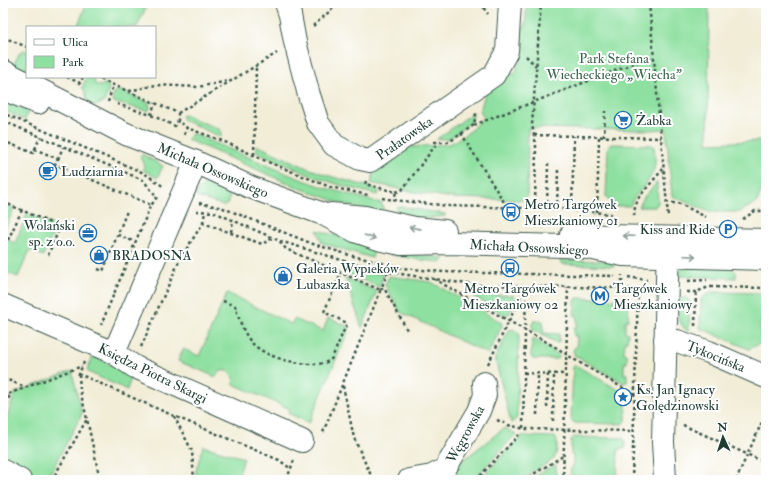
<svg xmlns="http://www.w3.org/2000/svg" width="769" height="483" font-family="'IM FELL Double Pica',serif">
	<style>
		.green { fill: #8ee0a0; stroke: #568e6a }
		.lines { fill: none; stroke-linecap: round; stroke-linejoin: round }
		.minor-casing { stroke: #3e574c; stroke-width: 24 }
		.path { stroke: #3e574c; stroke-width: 2.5; stroke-dasharray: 3 3; stroke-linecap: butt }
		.minor { stroke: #fff; stroke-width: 22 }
		.oneway { stroke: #8f9e9a }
		.labels { text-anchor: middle; stroke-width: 4; stroke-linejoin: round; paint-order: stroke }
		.park-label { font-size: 14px; fill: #3b664f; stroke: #fff }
		.poi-label { font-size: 14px; fill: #1f3d34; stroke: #fff; text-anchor: start }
		.street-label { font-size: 14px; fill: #1f3d34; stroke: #fff }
	</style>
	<rect width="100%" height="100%" fill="#fff"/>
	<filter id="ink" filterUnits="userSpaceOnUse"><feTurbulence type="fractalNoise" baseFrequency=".025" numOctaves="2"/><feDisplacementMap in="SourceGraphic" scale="8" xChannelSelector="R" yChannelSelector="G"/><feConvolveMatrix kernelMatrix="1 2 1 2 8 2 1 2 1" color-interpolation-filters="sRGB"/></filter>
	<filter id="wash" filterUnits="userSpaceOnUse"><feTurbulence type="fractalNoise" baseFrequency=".012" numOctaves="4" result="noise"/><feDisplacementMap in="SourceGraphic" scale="16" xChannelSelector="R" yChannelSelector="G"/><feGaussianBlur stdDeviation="0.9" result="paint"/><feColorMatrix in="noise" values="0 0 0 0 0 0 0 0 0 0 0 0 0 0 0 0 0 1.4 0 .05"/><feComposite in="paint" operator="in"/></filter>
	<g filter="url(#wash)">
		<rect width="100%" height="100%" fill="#f1edd7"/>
		<!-- green -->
		<g class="green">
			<path d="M87 3H148L137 27H77Z"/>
			<path d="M527 3H709L708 143 759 141 766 140V178L763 187 757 202 740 212H709L672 196 666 129 651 130 528 128 527 198 524 200 453 198 420 193 371 183 376 164 391 159 411 147 450 144 469 132 483 117 480 111 485 94 508 71 510 72 514 75 520 61 522 49 514 42 519 28H525Z"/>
			<path d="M25 50 27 51V75L12 67 20 52Z"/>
			<path d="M90 77 94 79 95 84 100 86 105 84 108 85 109 90 104 102 95 106 88 103 84 89 82 88 86 79Z"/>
			<path d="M119 90 149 103 150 107 149 110 147 111 113 102 112 98 115 92Z"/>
			<path d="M3 96 29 110 25 120 3 110Z"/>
			<path d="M474 112 471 122 449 139H437Z"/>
			<path d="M182 115H184L221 130V137L183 120 182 117Z"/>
			<path d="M194 134 295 177 329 189 381 203 384 210V214L346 205 302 189 188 140 190 135Z"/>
			<path d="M610 144 651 145 654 147C655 155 656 162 654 169 650 184 635 192 630 206H615L606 197 608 147Z"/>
			<path d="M256 145 307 168 333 177 377 189 379 192 378 195 340 185 312 176 257 152Z"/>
			<path d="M142 154 163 166 157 178 143 170 144 166 140 156Z"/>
			<path d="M657 182 658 203 655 207H639L644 197Z"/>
			<path d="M207 183C213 183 224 184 228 190 230 194 229 200 229 203L224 206C214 202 204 200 195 196 198 190 201 187 207 183Z"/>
			<path d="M3 203 14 208 3 235Z"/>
			<path d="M397 206 445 214V216L423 219 395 216Z"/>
			<path d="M27 214 56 227 43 256 30 250 18 277 3 271V238L15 243Z"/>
			<path d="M317 230 375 247 372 258 322 243Z"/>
			<path d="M386 251 444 258V259L442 262 420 260 389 254Z"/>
			<path d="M560 260 617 261V263L614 266 562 264 560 262Z"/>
			<path d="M729 265 736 272V278L678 276 679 273 682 268Z"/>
			<path d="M350 266 384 275 379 287 346 273Z"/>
			<path d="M389 276 431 282 501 322 502 326 488 354 400 312 385 285Z"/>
			<path d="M345 278 377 291 362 328Z"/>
			<path d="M710 292 766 293V312L761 322 760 330 761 343 749 349 700 328 701 299Z"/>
			<path d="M227 293 291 324 294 319 323 331 328 318 350 327 309 423 288 413 290 409 233 384 234 378C229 371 227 369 219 372L216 377 178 361 183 349 199 356Z"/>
			<path d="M474 295H513L516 299 509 314 505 315 473 296Z"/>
			<path d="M577 298 627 300 629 302 628 320 625 321V332L628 333 627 341H625L624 353 627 354V363H624V374H627V382L624 383 575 356 573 351 574 348H576L577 336H574V327H577V315H574L575 301Z"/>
			<path d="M677 298H687L690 302 689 332C676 323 677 312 677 298Z"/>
			<path d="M534 321H543V333L559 334V342L557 343 533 330 532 326V324Z"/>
			<path d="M513 329 519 333 517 418 511 423 495 358 509 330Z"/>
			<path d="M534 339 556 353 559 356V358L556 359H533L531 357 532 340Z"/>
			<path d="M93 356 132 375 127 390 88 372 87 370Z"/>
			<path d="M575 365 624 393 626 398V421L623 424 574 423 571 419 573 367Z"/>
			<path d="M72 371 82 414 47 480H34L3 465V429L15 393Z"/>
			<path d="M504 428 516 434 473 480H446L461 462Z"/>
			<path d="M521 436 555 437C559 443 557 453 554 459L520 480H479Z"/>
			<path d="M574 437 623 438 625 441V449H618L617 480H570L571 467H573V455H571V440Z"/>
			<path d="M203 446 244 458 237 480H216L195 474Z"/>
			<path d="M554 465 556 466V480H528Z"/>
		</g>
	</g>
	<g filter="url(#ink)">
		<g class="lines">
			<defs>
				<g id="minor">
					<path d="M286 3 290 15 295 42 309 95 318 123 334 145 360 159 370 161 494 75 507 51 510 3"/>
					<path d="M3 71 126 134 196 162 250 187 323 214 355 231 382 240 401 244 450 243 565 246 588 248 623 255 766 259"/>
					<path d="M3 89 38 103"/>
					<path d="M331 214 365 217 415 228 445 231"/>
					<path d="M571 235 766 240"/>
					<path d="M3 305 114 353 135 367 302 441"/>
					<path d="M665 340 677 341 709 352 766 377"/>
					<path d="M114 353 196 162"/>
					<path d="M3 471 20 480"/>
					<path d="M409 480 432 476 445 469 479 411 485 395 484 383"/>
					<path d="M665 480 663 442 668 240"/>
				</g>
			</defs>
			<!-- minor casing -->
			<use href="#minor" class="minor-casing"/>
			<!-- path -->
			<g class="path">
				<path d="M480 3 488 14"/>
				<path d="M620 3 650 7"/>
				<path d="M649 3 668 217"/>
				<path d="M313 26 339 3"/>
				<path d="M3 37 27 47"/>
				<path d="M526 56 536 66"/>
				<path d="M67 77 80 83 83 77"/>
				<path d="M95 77 178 113V121L187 128 223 141 268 162 330 187 368 195"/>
				<path d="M129 91 156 85 198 87 228 81"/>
				<path d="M108 102 113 85"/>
				<path d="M117 104 151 115 175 126 178 121"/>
				<path d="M178 113 277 53"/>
				<path d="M7 115 144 173 164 187"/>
				<path d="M151 115 155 103"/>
				<path d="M3 121 143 180 157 197 150 207 101 325"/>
				<path d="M474 125 653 56"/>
				<path d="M461 133 507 207"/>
				<path d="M184 135 187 128"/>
				<path d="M534 135 661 138"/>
				<path d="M604 137 605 111"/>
				<path d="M3 141 33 153 35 149 58 159 55 164 151 205"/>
				<path d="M434 142H449L474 125 476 113"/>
				<path d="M35 149 40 137"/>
				<path d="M254 155 256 66"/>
				<path d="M58 159 63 147"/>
				<path d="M366 181 365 184 396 192 394 200"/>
				<path d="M396 192 402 190 438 142"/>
				<path d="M382 198 394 200 449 206 564 209 611 214"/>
				<path d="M3 202 60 227 48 255"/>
				<path d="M666 202 680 204 706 217"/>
				<path d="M199 203 223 208 313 244 353 256 403 268 443 272 615 276"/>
				<path d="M535 208 536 145 532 125 541 3"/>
				<path d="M547 208 548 164"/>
				<path d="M557 209 558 169"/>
				<path d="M572 209 574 136"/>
				<path d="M196 211 214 212 280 241 351 263 388 272 474 285 627 288 638 291H648"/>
				<path d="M597 212 599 137"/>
				<path d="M634 216 635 207 639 197 663 169"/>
				<path d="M743 219 755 211H766"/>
				<path d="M203 223 205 212"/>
				<path d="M231 232 233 221"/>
				<path d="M118 235 135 242"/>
				<path d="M8 240 22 210"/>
				<path d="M280 242 286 249 378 289H381L322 435"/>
				<path d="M98 269 103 271 127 211"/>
				<path d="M388 272 381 289 384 288 407 330"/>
				<path d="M628 277 647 280"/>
				<path d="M434 279 557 348 575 360 635 395"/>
				<path d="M688 281 707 280"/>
				<path d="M622 288V275"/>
				<path d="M687 292H696L709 287 766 288"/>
				<path d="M223 301 235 306C239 318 243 333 252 343 267 358 295 364 315 364 321 364 328 363 332 358L347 323 324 312 341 273"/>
				<path d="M695 326 696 292"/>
				<path d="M141 347 180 259 203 223 262 244 273 238"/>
				<path d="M765 355V342L766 327"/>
				<path d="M84 362 79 374 174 416 279 460 291 469"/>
				<path d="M488 364 526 286"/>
				<path d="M524 373 566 374"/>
				<path d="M79 374 80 390 87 419 100 480"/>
				<path d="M3 378 25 387"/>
				<path d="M343 386 354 438 373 480"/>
				<path d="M3 396 82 366"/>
				<path d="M547 407 548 374"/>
				<path d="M537 415 538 374"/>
				<path d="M3 416 10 394"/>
				<path d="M174 416 192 451 194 480"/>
				<path d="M497 420 508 425 525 429 633 431"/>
				<path d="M553 421 554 374"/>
				<path d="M683 425 766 463"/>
				<path d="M523 428 526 286"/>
				<path d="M52 480 87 419"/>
				<path d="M288 480V476L294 460"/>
				<path d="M476 480 519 435"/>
				<path d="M524 480 563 456"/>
				<path d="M563 480 568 287"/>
				<path d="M632 480 638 291"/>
				<path d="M736 480 766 413"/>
			</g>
			<!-- minor -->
			<use href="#minor" class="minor"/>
		</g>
		<!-- one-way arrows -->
		<defs><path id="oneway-shaft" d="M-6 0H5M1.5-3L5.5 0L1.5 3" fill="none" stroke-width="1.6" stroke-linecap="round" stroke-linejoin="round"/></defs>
		<g class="oneway">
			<use href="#oneway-shaft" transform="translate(415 228) rotate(-169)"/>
			<use href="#oneway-shaft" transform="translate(629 236) rotate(-178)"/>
			<use href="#oneway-shaft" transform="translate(370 237) rotate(19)"/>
			<use href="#oneway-shaft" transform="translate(690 256) rotate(2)"/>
		</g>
	</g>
	<!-- icons -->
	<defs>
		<symbol id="supermarket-ring" viewBox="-11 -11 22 22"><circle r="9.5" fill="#fff" stroke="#1f6fb2" stroke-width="1.5"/><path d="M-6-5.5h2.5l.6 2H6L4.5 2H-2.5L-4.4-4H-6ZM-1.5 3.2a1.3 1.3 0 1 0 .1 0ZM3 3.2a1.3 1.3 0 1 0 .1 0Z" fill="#1f6fb2"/></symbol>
		<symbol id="cafe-ring" viewBox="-11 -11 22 22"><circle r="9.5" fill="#fff" stroke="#1f6fb2" stroke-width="1.5"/><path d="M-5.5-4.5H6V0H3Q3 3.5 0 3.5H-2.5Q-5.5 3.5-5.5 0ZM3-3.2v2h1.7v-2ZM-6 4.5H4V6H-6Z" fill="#1f6fb2"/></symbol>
		<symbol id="bus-ring" viewBox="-11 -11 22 22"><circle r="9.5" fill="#fff" stroke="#1f6fb2" stroke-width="1.5"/><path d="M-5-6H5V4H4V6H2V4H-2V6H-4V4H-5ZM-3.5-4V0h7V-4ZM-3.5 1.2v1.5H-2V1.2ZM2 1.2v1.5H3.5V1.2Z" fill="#1f6fb2"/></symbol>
		<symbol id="parking-ring" viewBox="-11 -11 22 22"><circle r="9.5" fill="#fff" stroke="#1f6fb2" stroke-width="1.5"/><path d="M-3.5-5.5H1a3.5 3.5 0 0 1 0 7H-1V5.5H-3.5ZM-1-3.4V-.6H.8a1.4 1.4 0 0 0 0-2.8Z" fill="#1f6fb2"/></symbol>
		<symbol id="office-ring" viewBox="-11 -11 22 22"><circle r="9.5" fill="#fff" stroke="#1f6fb2" stroke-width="1.5"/><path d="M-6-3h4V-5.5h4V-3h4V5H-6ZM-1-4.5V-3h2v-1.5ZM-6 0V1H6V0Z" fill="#1f6fb2"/></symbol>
		<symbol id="shop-ring" viewBox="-11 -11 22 22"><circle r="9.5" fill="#fff" stroke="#1f6fb2" stroke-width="1.5"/><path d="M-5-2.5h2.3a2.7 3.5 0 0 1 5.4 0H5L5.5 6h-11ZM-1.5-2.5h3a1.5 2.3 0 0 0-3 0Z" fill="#1f6fb2"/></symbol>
		<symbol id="metro-ring" viewBox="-11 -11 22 22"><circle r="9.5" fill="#fff" stroke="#1f6fb2" stroke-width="1.5"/><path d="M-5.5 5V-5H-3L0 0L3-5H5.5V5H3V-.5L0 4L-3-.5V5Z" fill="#1f6fb2"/></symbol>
		<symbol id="sight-ring" viewBox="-11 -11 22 22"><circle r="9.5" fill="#fff" stroke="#1f6fb2" stroke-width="1.5"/><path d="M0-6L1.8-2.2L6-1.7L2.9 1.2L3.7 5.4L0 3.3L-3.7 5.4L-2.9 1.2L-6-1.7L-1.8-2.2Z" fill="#1f6fb2"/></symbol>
	</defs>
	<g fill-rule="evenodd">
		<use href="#supermarket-ring" x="613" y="110" width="20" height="20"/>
		<use href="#cafe-ring" x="38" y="161" width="20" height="20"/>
		<use href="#bus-ring" x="501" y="202" width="20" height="20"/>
		<use href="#parking-ring" x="718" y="219" width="20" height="20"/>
		<use href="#office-ring" x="78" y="223" width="20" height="20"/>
		<use href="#shop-ring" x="89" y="245" width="20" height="20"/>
		<use href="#bus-ring" x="500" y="258" width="20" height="20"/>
		<use href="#shop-ring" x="273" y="266" width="20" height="20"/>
		<use href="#metro-ring" x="590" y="286" width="20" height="20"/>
		<use href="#sight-ring" x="613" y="387" width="20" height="20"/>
	</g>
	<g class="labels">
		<!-- park labels -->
		<g class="park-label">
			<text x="614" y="63">Park Stefana<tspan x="614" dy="16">Wiecheckiego „Wiecha”</tspan></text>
		</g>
		<!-- poi labels -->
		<g class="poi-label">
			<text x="636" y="125">Żabka</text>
			<text x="61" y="176">Ludziarnia</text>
			<text x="524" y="209">Metro Targówek<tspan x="524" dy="16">Mieszkaniowy 01</tspan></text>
			<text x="75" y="230" text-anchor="end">Wolański<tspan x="75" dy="16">sp. z o.o.</tspan></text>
			<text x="715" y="234" text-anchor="end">Kiss and Ride</text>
			<text x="112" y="260">BRADOSNA</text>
			<text x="296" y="273">Galeria Wypieków<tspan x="296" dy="16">Lubaszka</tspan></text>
			<text x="510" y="293" text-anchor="middle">Metro Targówek<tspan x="510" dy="16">Mieszkaniowy 02</tspan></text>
			<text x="613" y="293">Targówek<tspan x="613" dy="16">Mieszkaniowy</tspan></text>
			<text x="636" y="394">Ks. Jan Ignacy<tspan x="636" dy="16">Golędzinowski</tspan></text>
		</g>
		<!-- street labels -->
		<g class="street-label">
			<text transform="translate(404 138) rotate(-35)" y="5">Prałatowska</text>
			<text transform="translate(213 170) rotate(23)" y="5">Michała Ossowskiego</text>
			<text transform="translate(529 247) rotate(3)" y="5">Michała Ossowskiego</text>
			<text transform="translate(716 356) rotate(22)" y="5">Tykocińska</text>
			<text transform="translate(153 373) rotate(26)" y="5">Księdza Piotra Skargi</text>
			<text transform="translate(465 434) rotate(-61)" y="5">Węgrowska</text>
		</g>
	</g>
	<!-- margin -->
	<rect width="769" height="483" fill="none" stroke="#fff" stroke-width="16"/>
	<!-- legend -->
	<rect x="26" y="26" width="130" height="52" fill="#ffffff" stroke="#a5b1ae"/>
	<rect x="34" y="39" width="20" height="6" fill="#ffffff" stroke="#a5b1ae"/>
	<text x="62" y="46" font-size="12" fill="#1f3d34">Ulica</text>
	<rect x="34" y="56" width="20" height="12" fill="#8ee0a0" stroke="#a5b1ae"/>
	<text x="62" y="66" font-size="12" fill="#1f3d34">Park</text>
	<!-- north arrow -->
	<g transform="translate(723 437) rotate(357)" stroke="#ffffff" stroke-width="3" paint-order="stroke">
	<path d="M0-3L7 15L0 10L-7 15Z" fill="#1f3d34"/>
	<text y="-6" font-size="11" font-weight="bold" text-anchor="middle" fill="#1f3d34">N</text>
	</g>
</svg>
